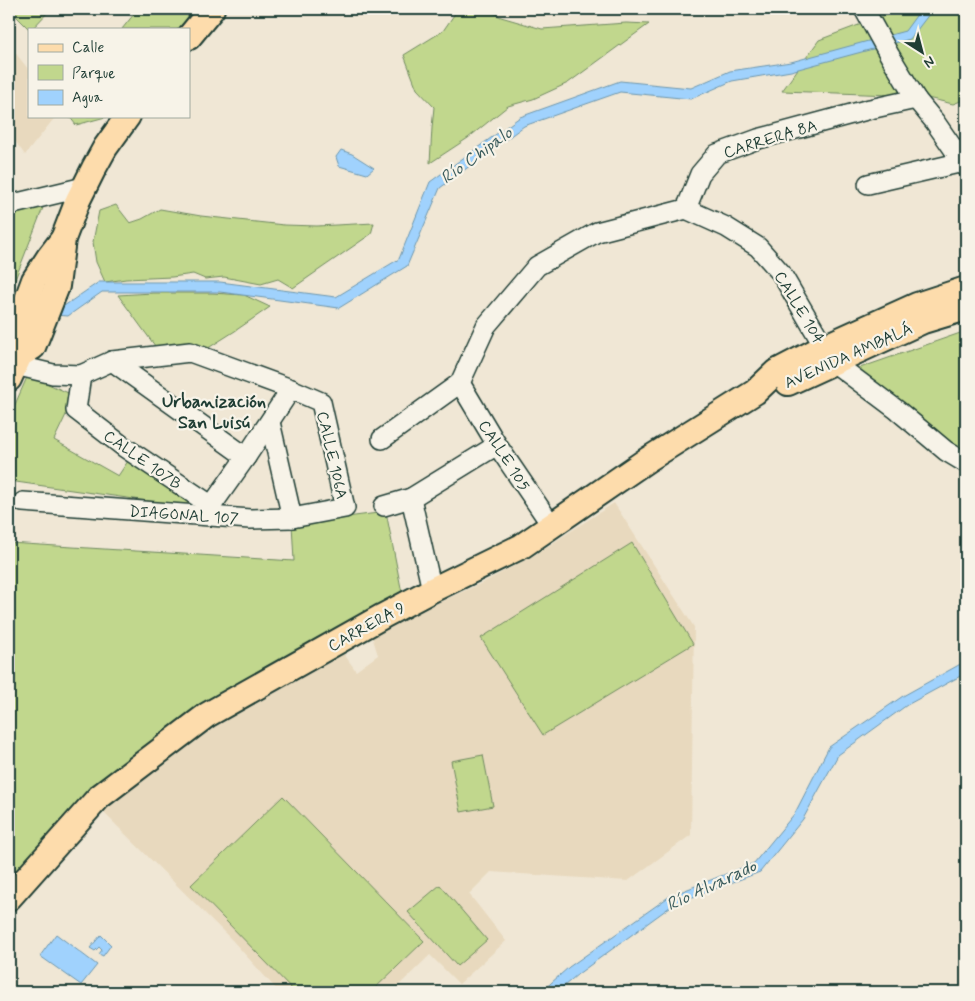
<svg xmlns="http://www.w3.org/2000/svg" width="975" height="1001" font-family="Mynerve,sans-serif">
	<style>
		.built { fill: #e8d9be }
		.green { fill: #c1d78d; stroke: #708a60 }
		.water { fill: #a0d2fd; stroke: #6c96ad }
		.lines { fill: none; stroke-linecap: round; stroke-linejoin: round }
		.minor-casing { stroke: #1f3d34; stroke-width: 22 }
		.major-casing { stroke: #1f3d34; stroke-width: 28 }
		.minor { stroke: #f7f3e8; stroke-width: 19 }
		.major { stroke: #fddcac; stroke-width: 24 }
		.labels { text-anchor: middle; stroke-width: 4.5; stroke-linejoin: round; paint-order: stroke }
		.street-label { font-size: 16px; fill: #1f3d34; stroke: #f7f3e8 }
		.water-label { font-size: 18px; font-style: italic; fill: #395b5c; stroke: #f7f3e8 }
		.neighbourhood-label { font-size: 18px; font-weight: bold; fill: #1f3d34; stroke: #f7f3e8 }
	</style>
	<rect width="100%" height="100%" fill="#f0e7d5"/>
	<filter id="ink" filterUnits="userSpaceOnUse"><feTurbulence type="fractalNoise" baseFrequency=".02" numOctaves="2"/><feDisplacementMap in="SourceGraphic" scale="10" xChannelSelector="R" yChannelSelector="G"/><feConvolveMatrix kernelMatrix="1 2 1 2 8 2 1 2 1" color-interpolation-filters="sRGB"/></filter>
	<g filter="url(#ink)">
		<!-- built -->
		<g class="built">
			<path d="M9 45 29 70V116H56L25 155 9 133Z"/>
			<path d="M614 503 694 627 691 835 628 881 491 872 469 894 506 941 459 984 430 955 392 992H279L232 940 102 811 212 722 339 647 356 671 378 655 371 633 484 582 536 554Z"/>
		</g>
		<!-- green -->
		<g class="green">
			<path d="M9 9H48L50 10 32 29H29Z"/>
			<path d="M138 9H196L180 29H122Z"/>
			<path d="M458 9H486L501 17 542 29 626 23 649 24 568 83 533 99 508 106 468 138 430 163 432 128 434 107 417 89 404 55 443 31Z"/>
			<path d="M901 9H966V99L953 104 919 96 782 91 819 40Z"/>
			<path d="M69 116H109L76 125Z"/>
			<path d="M46 200 9 295V208Z"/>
			<path d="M116 205 130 223 142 219 160 209 201 216 284 225 317 226 374 223 371 234 293 288 278 279 261 284 224 277 205 279 193 274 172 277 126 279 105 282 96 262 93 242 99 211Z"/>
			<path d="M153 293H212L244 295 270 307 235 331 202 352 158 350 118 295Z"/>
			<path d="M966 331V456L854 370Z"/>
			<path d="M28 375 75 396 54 440 118 476 130 458 211 510 9 481V418Z"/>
			<path d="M9 495 18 496 9 537Z"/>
			<path d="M386 512 403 598 178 726 9 888V543L294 561 292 524Z"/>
			<path d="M632 543 693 644 543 735 481 638Z"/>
			<path d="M483 755 493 806 461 812 451 761Z"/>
			<path d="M283 796 424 941 371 992H295L191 885Z"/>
			<path d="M440 885 487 940 457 966 408 912Z"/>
		</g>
		<!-- water -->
		<g class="water">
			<path d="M921 9H933L910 39 791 71 732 81 691 99 620 92 524 126 440 188 407 266 339 308 220 292H102L68 316 9 312V302L64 306 99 282H220L336 297 399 259 430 182 520 117 620 81 691 88 730 71 791 62 905 31Z"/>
			<path d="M341 150 352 154 374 168 367 174 339 166 336 157Z"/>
			<path d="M966 661V673L907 705 838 755 803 819 760 872 674 904 578 974 557 992H541L569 967 670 896 754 863 795 813 829 747 903 696Z"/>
			<path d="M56 934 97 965 81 985 40 956Z"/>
			<path d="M101 935 111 945 103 956 99 954 102 950 99 947 95 951 90 948Z"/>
		</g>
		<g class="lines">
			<defs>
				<g id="minor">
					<path d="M864 9 890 56 916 99 935 122 966 167"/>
					<path d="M868 184 963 162"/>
					<path d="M9 205 84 187"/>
					<path d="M686 209 726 227 758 247 781 273 833 362 897 410 946 451 966 463"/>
					<path d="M686 209 700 174 717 154 758 139 870 109 916 99"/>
					<path d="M112 361 246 457"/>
					<path d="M15 365 53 374 81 375 112 361 190 352 291 389 321 402 345 508 292 518 250 519 23 502"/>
					<path d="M81 375 76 410 124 447 212 506"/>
					<path d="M460 383 497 445 552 526"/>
					<path d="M270 422 292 518"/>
					<path d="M382 439 460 383 486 326 537 266 597 232 686 209"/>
					<path d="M411 498 432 590"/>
					<path d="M384 506 411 498 497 445"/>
					<path d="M205 515 246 457 291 389"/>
				</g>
				<g id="major">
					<path d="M189 37 212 9"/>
					<path d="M20 355 12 340 34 280 49 257 62 240"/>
					<path d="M9 379 20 355 33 347 57 286 63 239 78 200 94 168 105 148 128 116"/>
					<path d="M788 383 923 321 966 308"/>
					<path d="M9 898 99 797 207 715 383 616 432 590 522 546 647 460 755 392 776 372 824 347 917 305 966 289"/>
				</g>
			</defs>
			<!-- minor casing -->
			<use href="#minor" class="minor-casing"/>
			<!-- major casing -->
			<use href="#major" class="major-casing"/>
			<!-- minor -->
			<use href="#minor" class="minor"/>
			<!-- major -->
			<use href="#major" class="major"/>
		</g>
	</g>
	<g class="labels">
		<!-- street labels -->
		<g class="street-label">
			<text transform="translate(770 138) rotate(-17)" y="6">CARRERA 8A</text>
			<text transform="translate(800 307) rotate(59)" y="6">CALLE 104</text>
			<text transform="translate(848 355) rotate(-24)" y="6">AVENIDA AMBALÁ</text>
			<text transform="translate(333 455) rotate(77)" y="6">CALLE 106A</text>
			<text transform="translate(505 455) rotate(57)" y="6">CALLE 105</text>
			<text transform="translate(143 459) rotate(35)" y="6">CALLE 107B</text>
			<text transform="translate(184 514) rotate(4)" y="6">DIAGONAL 107</text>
			<text transform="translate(366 626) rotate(-29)" y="6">CARRERA 9</text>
		</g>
		<!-- water labels -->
		<g class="water-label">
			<text transform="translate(476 155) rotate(-36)" y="6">Río Chipalo</text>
			<text transform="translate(711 885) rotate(-25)" y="6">Río Alvarado</text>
		</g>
		<!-- neighbourhood labels -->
		<g class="neighbourhood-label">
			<text x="214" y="407">Urbanización<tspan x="214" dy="21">San Luisú</tspan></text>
		</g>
	</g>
	<!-- margin -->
	<rect width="975" height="1001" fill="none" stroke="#f7f3e8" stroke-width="30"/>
	<rect x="15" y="15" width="945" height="971" fill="none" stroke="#1f3d34" stroke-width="2" filter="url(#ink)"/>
	<!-- legend -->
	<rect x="28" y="28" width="162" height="90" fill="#f7f3e8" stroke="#a1aaa0"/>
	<rect x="38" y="44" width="25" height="8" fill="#fddcac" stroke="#a1aaa0"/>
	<text x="72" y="52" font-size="15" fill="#1f3d34">Calle</text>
	<rect x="38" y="65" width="25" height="15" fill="#c1d78d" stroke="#a1aaa0"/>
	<text x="72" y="78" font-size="15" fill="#1f3d34">Parque</text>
	<rect x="38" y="90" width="25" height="15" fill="#a0d2fd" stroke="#a1aaa0"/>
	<text x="72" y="102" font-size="15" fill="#1f3d34">Agua</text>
	<!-- north arrow -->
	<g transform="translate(922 52) rotate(144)" stroke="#f7f3e8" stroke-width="4" paint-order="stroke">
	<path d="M0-4L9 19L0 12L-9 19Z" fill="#1f3d34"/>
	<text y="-8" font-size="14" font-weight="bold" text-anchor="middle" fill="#1f3d34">N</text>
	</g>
</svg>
